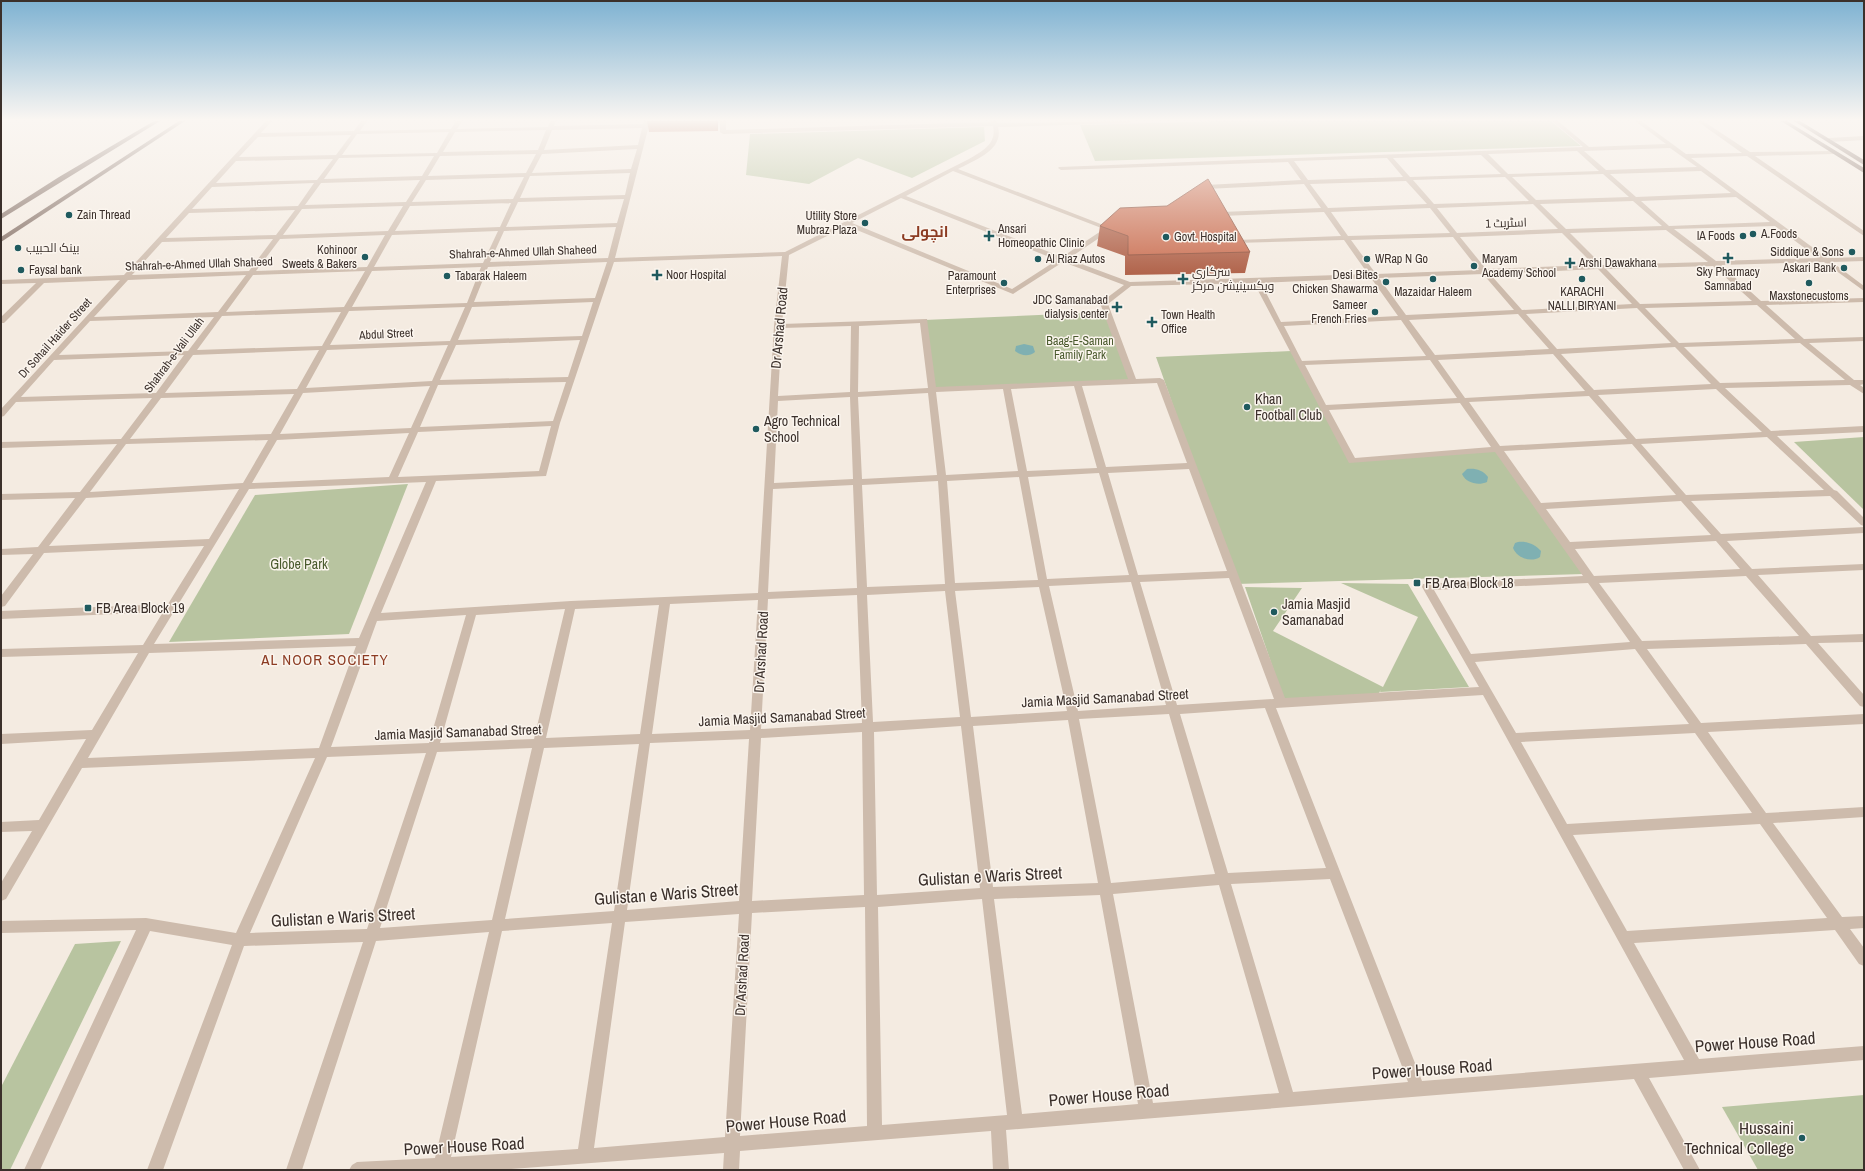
<svg xmlns="http://www.w3.org/2000/svg" width="1865" height="1171" font-family="'Archivo Narrow',Cairo,sans-serif">
	<style>
		.green { fill: #b8c4a0 }
		.water { fill: #7fb0b2 }
		.lines { fill: none; stroke-linecap: round; stroke-linejoin: round }
		.minor { fill: #cdbbac; fill-rule: evenodd }
		.major { fill: #7d675c; fill-rule: evenodd }
		.wall { fill: #ac5a40 }
		.shaded-wall { fill: #8c4a34 }
		.building { fill: #c8694b; stroke: #8c4a34 }
		.poi-dot { fill: #1f5a5e; stroke: #fbf5ee; stroke-width: 1.5 }
		.labels { text-anchor: middle; stroke-width: 3; stroke-linejoin: round; paint-order: stroke }
		.far-poi-label { font-size: 12px; fill: #3b302b; stroke: #fbf5ee; text-anchor: start }
		.far-street-label { font-size: 12px; fill: #3b302b; stroke: #fbf5ee }
		.far-park-label { font-size: 12px; fill: #4a5a2e; stroke: #fbf5ee }
		.street-label { font-size: 14px; fill: #3b302b; stroke: #fbf5ee }
		.poi-label { font-size: 14px; fill: #3b302b; stroke: #fbf5ee; text-anchor: start }
		.park-label { font-size: 14px; fill: #4a5a2e; stroke: #fbf5ee }
		.far-district-label { font-size: 15px; font-weight: bold; fill: #8c3b22; stroke: #fbf5ee }
		.neighbourhood-label { font-size: 15px; letter-spacing: 1px; fill: #8c3b22; stroke: #fbf5ee }
		.near-street-label { font-size: 17px; fill: #3b302b; stroke: #fbf5ee }
		.near-poi-label { font-size: 17px; fill: #3b302b; stroke: #fbf5ee; text-anchor: end }
	</style>
	<rect width="100%" height="100%" fill="#f4ebe1"/>
	<!-- green -->
	<g class="green">
		<path d="M1220 121H1551L1581 146 1095 161 1080 125Z"/>
		<path d="M984 127 985 141 912 178 858 158 809 184 746 175 750 134Z"/>
		<path d="M1107 312 1133 381 932 390 924 320Z"/>
		<path d="M1291 351 1353 461 1497 449 1584 574 1236 584 1156 357Z"/>
		<path d="M1864 437V510L1794 442Z"/>
		<path d="M408 484 349 634 169 642 255 495Z"/>
		<path d="M1341 583 1408 584 1469 687 1380 692 1381 690 1378 694 1284 700 1245 587 1302 588 1273 631 1383 687 1418 617Z"/>
		<path d="M121 941 10 1170H1V1087L75 944Z"/>
		<path d="M1864 1095V1170H1758L1722 1107Z"/>
	</g>
	<!-- water -->
	<g class="water">
		<path d="M1024 344 1033 346 1035 352C1029 357 1021 356 1015 351L1016 346Z"/>
		<path d="M1467 469C1475 468 1483 470 1488 477L1487 482C1478 486 1466 483 1462 474Z"/>
		<path d="M1518 542C1527 541 1535 544 1541 551L1540 557C1531 563 1517 558 1513 548L1515 543Z"/>
	</g>
	<g class="lines">
		<!-- minor -->
		<g class="minor">
			<path d="M266 121H272L261 133 354 131 361 121H367L360 131 451 129 456 121H462L457 129 548 127 550 121H556L554 126 643 124 644 121H650L615 258 785 252 969 159C982 151 997 144 993 126L723 134 720 132V121H726V130L992 122 991 121H997V123L1132 121 1129 123 998 127C1004 150 975 160 958 169L1111 228V230L1068 259 1130 282 1368 274 1344 240 1234 243 1233 242 1236 240 1341 236 1324 212 1221 216 1218 214 1221 212 1321 208 1304 184 1206 189 1203 187 1206 185 1301 180 1288 162 1061 170 1058 168 1059 167 1583 147 1552 121H1558L1589 147 1666 144 1635 121H1641L1686 154 1742 153 1697 121H1703L1750 152 1835 151V153L1833 154 1755 156 1864 231V236L1747 156 1691 158 1827 258 1864 257V261L1832 262 1864 286V291L1824 262 1721 265 1761 301 1864 298V302L1766 305 1804 339 1864 337V341L1809 343 1854 380H1864V384L1860 385 1864 388V394L1850 385 1725 388 1771 431 1864 426V432L1777 436 1834 490 1837 491 1864 518V526L1861 525 1830 496 1691 501 1721 534 1864 527V533L1727 541 1752 569 1864 564V570L1758 575 1811 636 1864 634V642L1818 643 1864 695V707L1860 706 1806 644 1647 649 1701 723 1864 714V724L1708 732 1766 813 1864 807V817L1773 823 1842 917 1864 916V928L1850 929 1864 948V966L1859 964 1835 930 1634 943 1699 1059 1864 1046V1060L1649 1078 1700 1170H1684L1634 1079 1006 1130 1009 1170H993L991 1131 740 1151 739 1170H723L724 1153 497 1170H349L352 1165 357 1162 435 1158 489 932 376 941 302 1170H286L363 942 244 946 163 1170H147L232 945 150 931 40 1170H24L136 930 1 933V921L146 918 236 933 315 758 82 768 6 899 1 901V883L32 831 1 832V822L39 820 86 739 1 744V734L92 730 138 653 1 657V649L143 645 163 612 1 619V611L168 604 204 546 44 553 5 606 1 607V596L33 554 1 555V549L38 547 75 498 1 500V494L80 492 117 444 1 448V442L121 439 152 398 16 402 4 416 1 417V409L120 280 44 283 4 323H1V317L36 283 1 284V280L124 275ZM642 128 638 145 544 150 552 130ZM546 130 538 150 443 152 455 132ZM449 132 437 153 342 155 357 134ZM351 135 336 155 239 157 258 137ZM1670 148 1697 167 1606 170 1584 151ZM637 149 631 169 532 173 542 154ZM1577 151 1599 171 1508 174 1488 154ZM536 154 526 173 428 176 440 156ZM1481 155 1501 174 1410 177 1393 158ZM434 156 422 176 324 179 339 158ZM1387 158 1403 177 1308 180 1294 161ZM333 159 317 180 216 183 236 161ZM953 171 1104 229 1062 257 906 196ZM1701 171 1731 193 1636 197 1610 174ZM630 173 625 195 520 198 530 176ZM1603 174 1629 197 1536 200 1512 177ZM524 177 513 199 412 202 426 180ZM1505 177 1529 201 1434 204 1413 180ZM420 180 406 202 305 205 321 183ZM1406 181 1427 204 1328 208 1310 184ZM314 183 298 206 192 209 212 187ZM1736 197 1770 222 1669 226 1641 201ZM901 198 1057 260 1012 289 852 223ZM624 199 617 223 506 227 518 202ZM1633 201 1662 226 1566 229 1540 204ZM511 203 500 227 395 231 410 206ZM1533 204 1558 229 1457 233 1437 208ZM403 206 388 231 283 235 302 209ZM1430 208 1450 233 1348 236 1331 212ZM295 210 276 235 166 238 189 213ZM847 226 1013 294 1063 262 1124 285 1100 303 1128 379 936 387 927 319 782 324 789 255ZM1775 226 1818 258 1716 261 1674 229ZM616 227 608 258 490 262 504 231ZM1666 230 1708 262 1602 265 1570 233ZM498 231 483 263 374 267 392 235ZM1562 233 1594 265 1486 269 1460 237ZM385 235 367 267 256 271 280 239ZM1453 237 1479 270 1376 274 1351 240ZM273 239 249 271 132 275 162 242ZM782 256 774 326 758 593 571 601 381 613 436 481 546 476 560 423 614 262ZM607 262 595 298 474 302 488 267ZM1713 266 1752 301 1640 304 1606 269ZM481 267 467 303 352 307 372 271ZM1598 269 1632 304 1522 310 1490 274ZM365 271 344 307 226 312 253 275ZM1483 274 1514 310 1406 315 1379 278ZM246 275 218 312 94 317 128 280ZM1371 278 1398 316 1281 322 1261 283ZM1254 283 1349 463 1495 452 1583 576 1423 584 1422 587 1479 687 1285 698 1164 380 1160 378 1136 379 1108 304 1131 286ZM593 302 582 336 458 340 472 307ZM1757 305 1795 339 1679 343 1645 308ZM465 307 450 341 330 345 349 311ZM1637 308 1671 343 1557 349 1526 314ZM341 312 322 346 197 350 222 316ZM1518 314 1549 349 1435 355 1409 320ZM214 317 188 351 59 355 90 321ZM1401 320 1426 356 1302 361 1284 326ZM920 323 928 388 858 392 859 326ZM851 326 850 392 778 396 782 328ZM580 340 568 377 440 380 456 345ZM1800 343 1845 380 1720 383 1684 347ZM448 345 432 381 306 388 327 350ZM1675 347 1711 384 1594 390 1561 354ZM319 350 297 389 165 393 193 355ZM1553 354 1585 391 1465 398 1438 360ZM184 355 156 393 21 397 54 360ZM1430 360 1457 398 1326 405 1305 365ZM566 382 553 421 420 427 438 385ZM1157 383 1187 463 1106 467 1082 386ZM430 386 411 428 280 434 303 393ZM1074 386 1097 468 1027 471 1011 389ZM1003 389 1018 471 946 475 936 392ZM1716 389 1762 432 1636 439 1598 395ZM928 393 937 475 862 479 858 397ZM294 394 271 434 130 439 161 398ZM1589 396 1627 439 1500 446 1469 402ZM850 397 853 479 774 483 778 401ZM1460 403 1491 447 1355 458 1329 410ZM551 426 539 471 398 477 418 432ZM409 433 389 477 252 483 277 440ZM1767 437 1824 490 1686 495 1641 444ZM268 440 243 483 90 492 126 444ZM1632 444 1676 495 1541 503 1504 451ZM1189 469 1227 571 1138 575 1108 473ZM1099 473 1129 575 1047 579 1028 477ZM1019 477 1038 580 955 583 947 481ZM938 481 945 584 867 587 862 485ZM426 482 359 638 154 644 249 489ZM853 485 857 588 768 592 773 489ZM239 489 209 539 49 546 86 498ZM1681 501 1711 535 1570 542 1546 509ZM1716 541 1740 569 1594 576 1575 549ZM1746 576 1799 636 1642 641 1599 583ZM1229 578 1274 699 1177 705 1140 582ZM1131 582 1166 705 1078 711 1049 586ZM1588 583 1630 642 1471 654 1434 590ZM1039 587 1067 711 971 717 955 591ZM945 591 960 717 873 722 867 595ZM857 595 862 723 761 729 768 599ZM758 600 750 730 652 734 670 604ZM659 605 640 734 546 738 575 609ZM565 609 534 739 440 743 476 615ZM466 615 429 743 331 747 377 621ZM356 646 319 748 88 758 149 653ZM1635 649 1689 724 1516 733 1475 662ZM1483 695 1684 1060 1422 1081 1276 708ZM1265 708 1326 868 1228 873 1180 714ZM1169 714 1215 874 1111 883 1079 719ZM1068 720 1098 883 993 887 973 726ZM961 726 980 888 877 895 874 732ZM862 732 864 895 752 901 761 738ZM1695 733 1752 813 1567 824 1521 742ZM749 739 739 901 627 910 650 743ZM639 744 614 911 505 919 544 748ZM532 748 492 920 380 928 437 752ZM426 753 367 929 250 933 327 757ZM1760 824 1827 918 1627 931 1573 835ZM1330 879 1408 1082 1293 1092 1231 884ZM1219 885 1279 1093 1153 1103 1113 894ZM1100 895 1138 1104 1022 1114 994 899ZM982 899 1007 1115 882 1125 878 907ZM865 907 867 1126 740 1136 752 913ZM739 914 725 1137 594 1148 625 922ZM612 923 578 1149 451 1157 502 931Z"/>
			<path d="M1864 136V140L1829 142 1826 140 1829 138Z"/>
		</g>
		<!-- major -->
		<g class="major">
			<path d="M154 121H160L1 219V214L59 177Z"/>
			<path d="M179 121H185L1 242V237Z"/>
			<path d="M1781 121H1787L1864 168V173Z"/>
			<path d="M1794 121H1800L1864 160V165Z"/>
		</g>
	</g>
	<!-- wall -->
	<g class="wall">
		<path d="M647 121H718V131L649 132Z"/>
		<path d="M1100 226 1250 252 1245 273 1125 275V256L1097 246Z"/>
	</g>
	<!-- shaded-wall -->
	<path class="shaded-wall" d="M716 121H718V131Z"/>
	<!-- building -->
	<path class="building" d="M1208 179 1250 252 1128 255V236L1100 226 1120 208 1167 206Z"/>
	<!-- sky -->
	<linearGradient id="sky" x2="0" y2="1"><stop stop-color="#7eb2d2"/><stop offset="0.42" stop-color="#faf6f2"/><stop offset="1" stop-color="#faf6f2" stop-opacity="0"/></linearGradient>
	<rect width="1865" height="285" fill="url(#sky)"/>
	<!-- markers -->
	<g class="poi-dot">
		<circle cx="69" cy="215" r="4"/>
		<circle cx="865" cy="223" r="4"/>
		<circle cx="1753" cy="234" r="4"/>
		<path d="M987 230h4v4h4v4h-4v4h-4v-4h-4v-4h4z"/>
		<circle cx="1743" cy="236" r="4"/>
		<circle cx="1166" cy="237" r="4"/>
		<circle cx="18" cy="248" r="4"/>
		<circle cx="1852" cy="252" r="4"/>
		<circle cx="365" cy="257" r="4"/>
		<path d="M1726 252h4v4h4v4h-4v4h-4v-4h-4v-4h4z"/>
		<circle cx="1038" cy="259" r="4"/>
		<circle cx="1367" cy="259" r="4"/>
		<path d="M1568 257h4v4h4v4h-4v4h-4v-4h-4v-4h4z"/>
		<circle cx="1474" cy="266" r="4"/>
		<circle cx="1844" cy="268" r="4"/>
		<circle cx="21" cy="270" r="4"/>
		<path d="M655 269h4v4h4v4h-4v4h-4v-4h-4v-4h4z"/>
		<circle cx="447" cy="276" r="4"/>
		<path d="M1181 273h4v4h4v4h-4v4h-4v-4h-4v-4h4z"/>
		<circle cx="1433" cy="279" r="4"/>
		<circle cx="1582" cy="279" r="4"/>
		<circle cx="1386" cy="282" r="4"/>
		<circle cx="1004" cy="283" r="4"/>
		<circle cx="1809" cy="283" r="4"/>
		<path d="M1115 301h4v4h4v4h-4v4h-4v-4h-4v-4h4z"/>
		<circle cx="1375" cy="312" r="4"/>
		<path d="M1150 316h4v4h4v4h-4v4h-4v-4h-4v-4h4z"/>
		<circle cx="1247" cy="407" r="4"/>
		<circle cx="756" cy="429" r="4"/>
		<rect x="1413" y="579" width="8" height="8" rx="2"/>
		<rect x="84" y="604" width="8" height="8" rx="2"/>
		<circle cx="1274" cy="612" r="4"/>
		<circle cx="1802" cy="1138" r="4"/>
	</g>
	<g class="labels">
		<!-- far-poi labels -->
		<g class="far-poi-label">
			<text x="77" y="219">Zain Thread</text>
			<text x="857" y="220" text-anchor="end">Utility Store<tspan x="857" dy="14">Mubraz Plaza</tspan></text>
			<text x="998" y="233">Ansari<tspan x="998" dy="14">Homeopathic Clinic</tspan></text>
			<text x="1761" y="238">A.Foods</text>
			<text x="1735" y="240" text-anchor="end">IA Foods</text>
			<text x="1174" y="241">Govt. Hospital</text>
			<text x="26" y="252">بينک الحبيب</text>
			<text x="357" y="254" text-anchor="end">Kohinoor<tspan x="357" dy="14">Sweets &amp; Bakers</tspan></text>
			<text x="1844" y="256" text-anchor="end">Siddique &amp; Sons</text>
			<text x="1046" y="263">Al Riaz Autos</text>
			<text x="1375" y="263">WRap N Go</text>
			<text x="1482" y="263">Maryam<tspan x="1482" dy="14">Academy School</tspan></text>
			<text x="1579" y="267">Arshi Dawakhana</text>
			<text x="1836" y="272" text-anchor="end">Askari Bank</text>
			<text x="29" y="274">Faysal bank</text>
			<text x="1192" y="276">سرکاری<tspan x="1192" dy="14">ویکسینیشن مرکز</tspan></text>
			<text x="1728" y="276" text-anchor="middle">Sky Pharmacy<tspan x="1728" dy="14">Samnabad</tspan></text>
			<text x="666" y="279">Noor Hospital</text>
			<text x="1378" y="279" text-anchor="end">Desi Bites<tspan x="1378" dy="14">Chicken Shawarma</tspan></text>
			<text x="455" y="280">Tabarak Haleem</text>
			<text x="996" y="280" text-anchor="end">Paramount<tspan x="996" dy="14">Enterprises</tspan></text>
			<text x="1433" y="296" text-anchor="middle">Mazaidar Haleem</text>
			<text x="1582" y="296" text-anchor="middle">KARACHI<tspan x="1582" dy="14">NALLI BIRYANI</tspan></text>
			<text x="1809" y="300" text-anchor="middle">Maxstonecustoms</text>
			<text x="1108" y="304" text-anchor="end">JDC Samanabad<tspan x="1108" dy="14">dialysis center</tspan></text>
			<text x="1367" y="309" text-anchor="end">Sameer<tspan x="1367" dy="14">French Fries</tspan></text>
			<text x="1161" y="319">Town Health<tspan x="1161" dy="14">Office</tspan></text>
		</g>
		<!-- far-street labels -->
		<g class="far-street-label">
			<text transform="translate(1506 223) rotate(-2)" y="4">اسٹریٹ 1</text>
			<text transform="translate(523 252) rotate(-2)" y="4">Shahrah-e-Ahmed Ullah Shaheed</text>
			<text transform="translate(199 264) rotate(-2)" y="4">Shahrah-e-Ahmed Ullah Shaheed</text>
			<text transform="translate(386 334) rotate(-3)" y="4">Abdul Street</text>
			<text transform="translate(55 338) rotate(-48)" y="4">Dr Sohail Haider Street</text>
			<text transform="translate(174 355) rotate(-53)" y="4">Shahrah-e-Vali Ullah</text>
		</g>
		<!-- far-park labels -->
		<g class="far-park-label">
			<text x="1080" y="345">Baag-E-Saman<tspan x="1080" dy="14">Family Park</tspan></text>
		</g>
		<!-- street labels -->
		<g class="street-label">
			<text transform="translate(779 328) rotate(-85)" y="5">Dr Arshad Road</text>
			<text transform="translate(761 652) rotate(-87)" y="5">Dr Arshad Road</text>
			<text transform="translate(1105 698) rotate(-3)" y="5">Jamia Masjid Samanabad Street</text>
			<text transform="translate(782 717) rotate(-3)" y="5">Jamia Masjid Samanabad Street</text>
			<text transform="translate(458 732) rotate(-2)" y="5">Jamia Masjid Samanabad Street</text>
			<text transform="translate(742 975) rotate(-87)" y="5">Dr Arshad Road</text>
		</g>
		<!-- poi labels -->
		<g class="poi-label">
			<text x="1255" y="404">Khan<tspan x="1255" dy="16">Football Club</tspan></text>
			<text x="764" y="426">Agro Technical<tspan x="764" dy="16">School</tspan></text>
			<text x="1425" y="588">FB Area Block 18</text>
			<text x="1282" y="609">Jamia Masjid<tspan x="1282" dy="16">Samanabad</tspan></text>
			<text x="96" y="613">FB Area Block 19</text>
		</g>
		<!-- park labels -->
		<g class="park-label">
			<text x="299" y="569">Globe Park</text>
		</g>
		<!-- far-district labels -->
		<g class="far-district-label">
			<text x="925" y="237">انچولی</text>
		</g>
		<!-- neighbourhood labels -->
		<g class="neighbourhood-label">
			<text x="325" y="665">AL NOOR SOCIETY</text>
		</g>
		<!-- near-street labels -->
		<g class="near-street-label">
			<text transform="translate(990 876) rotate(-3)" y="6">Gulistan e Waris Street</text>
			<text transform="translate(666 894) rotate(-4)" y="6">Gulistan e Waris Street</text>
			<text transform="translate(343 917) rotate(-3)" y="6">Gulistan e Waris Street</text>
			<text transform="translate(1755 1042) rotate(-4)" y="6">Power House Road</text>
			<text transform="translate(1432 1069) rotate(-4)" y="6">Power House Road</text>
			<text transform="translate(1109 1095) rotate(-5)" y="6">Power House Road</text>
			<text transform="translate(786 1121) rotate(-5)" y="6">Power House Road</text>
			<text transform="translate(464 1146) rotate(-3)" y="6">Power House Road</text>
		</g>
		<!-- near-poi labels -->
		<g class="near-poi-label">
			<text x="1794" y="1134">Hussaini<tspan x="1794" dy="20">Technical College</tspan></text>
		</g>
	</g>
	<!-- border -->
	<rect width="1865" height="1171" fill="none" stroke="#3b302b" stroke-width="4"/>
</svg>
